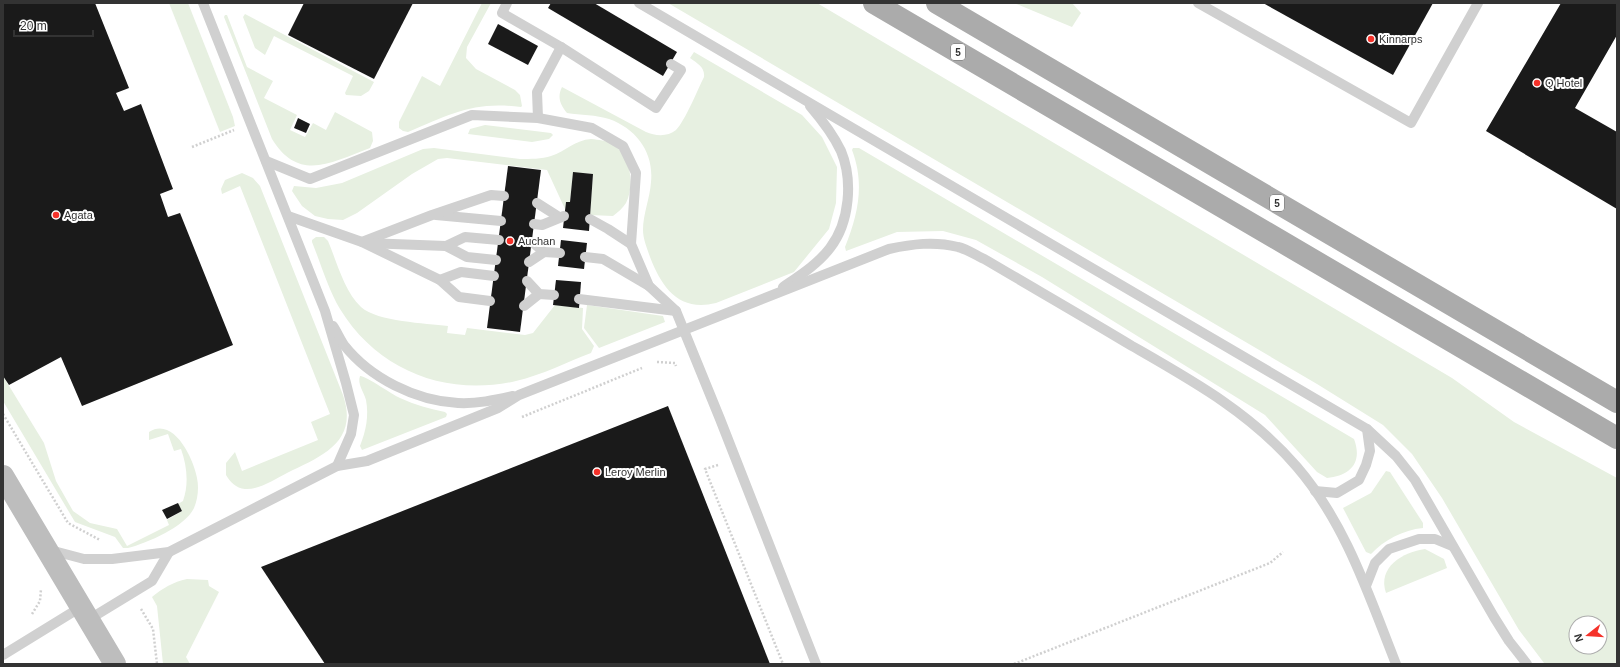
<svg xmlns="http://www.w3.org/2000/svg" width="1620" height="667" font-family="Arial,sans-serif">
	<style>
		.green { fill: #e7f0e1; fill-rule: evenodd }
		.building { fill: #1a1a1a }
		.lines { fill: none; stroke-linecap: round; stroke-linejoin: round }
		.path { stroke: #d0d0d0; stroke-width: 2.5; stroke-dasharray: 2 2; stroke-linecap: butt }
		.service { stroke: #d0d0d0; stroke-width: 10 }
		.secondary { stroke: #bdbdbd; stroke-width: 22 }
		.primary { stroke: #ababab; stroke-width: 22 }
		.poi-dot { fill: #f5322a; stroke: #fff; stroke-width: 1.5 }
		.labels { text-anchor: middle; stroke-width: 4; stroke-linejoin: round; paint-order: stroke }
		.shield { fill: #fff; stroke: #707070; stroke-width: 1 }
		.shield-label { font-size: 10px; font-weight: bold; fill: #333 }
		.poi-label { font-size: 11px; fill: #333; stroke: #fff; text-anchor: start }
	</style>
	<rect width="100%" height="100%" fill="#fff"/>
	<!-- green -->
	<g class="green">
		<path d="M169 3H188L233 117 235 126 220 132Z"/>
		<path d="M482 3H491L467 47 466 58 476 69 515 90 520 95 522 106 521 107C473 101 451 114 408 132L403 131 399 128V122L422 76 440 86Z"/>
		<path d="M668 3H817L1452 378 1514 422 1617 478V664L1544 663 1519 630 1442 498 1412 454 1383 425 1317 384ZM1576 623H1600V647H1576Z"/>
		<path d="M1014 3H1072L1081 13 1072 27Z"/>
		<path d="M245 14 374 82 369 91 361 96 346 95 345 93 353 76 274 36 265 55 255 48 243 17Z"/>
		<path d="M225 15H227L247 67 273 81 264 98 297 115 290 130 305 137 313 123 326 130 335 112 372 132 373 141 370 148C332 162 299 183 272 139L224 17Z"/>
		<path d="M694 52 802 115 822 137 837 167 836 203 829 229 794 272 716 303C679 312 662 288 650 257 647 248 643 239 643 230 643 214 650 198 651 182 654 153 637 129 609 119 597 115 580 115 567 113 560 104 557 97 562 87L646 132C655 136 668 137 676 130 685 121 698 89 704 77 705 67 698 64 690 58Z"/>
		<path d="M485 125 551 133 553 135 549 139 532 142 468 134 470 129Z"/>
		<path d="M591 139C599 140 606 140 612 144 631 154 635 185 626 203 623 208 618 212 613 216L590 215 593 174 573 173 570 202H566L565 209 547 170 447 158 438 159 412 174 357 213 343 220 328 219 315 216 302 206 292 191 294 186 316 188 342 183 423 149 434 148 520 159C530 159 542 159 551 156 566 151 575 140 591 139Z"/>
		<path d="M853 148H859L1354 439C1363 463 1350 476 1327 478L1317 472 1265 415 1042 277 976 240 943 231 897 232 846 251 845 247C858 215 865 184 852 150Z"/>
		<path d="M242 173 253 178 260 186 343 395C359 442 322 456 287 473 275 479 259 490 245 489 236 488 230 482 226 475V463L235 452 242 471 318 440 311 422 330 414 240 186 222 194 221 189 225 180Z"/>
		<path d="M316 237H324L328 241C337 262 344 291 361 307 378 322 425 323 448 326L447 333 465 335 467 328 525 335 533 333 555 305 583 308 582 329 594 346 591 353C567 362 542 375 516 381 447 397 378 371 340 309 328 289 321 264 312 242V240Z"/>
		<path d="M587 305 663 316 665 322 599 348 584 328Z"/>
		<path d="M3 376 44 443 56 481 73 511 90 523 117 529 127 546 169 525 167 520 182 511 178 504 183 501C189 484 187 466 181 449L174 451 168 434 149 440V432C174 416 194 460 197 478 199 487 198 499 194 508 185 527 147 543 128 548H123L115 537 75 522 3 401Z"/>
		<path d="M360 376C368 377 391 394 400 398 415 405 430 409 445 412L447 414 446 417 362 450 360 446C366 431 369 416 366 400 364 392 357 384 360 376Z"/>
		<path d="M1386 471 1390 472 1423 523V528C1403 530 1384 540 1371 554L1366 552 1343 508 1371 493Z"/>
		<path d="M1425 549 1444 559 1447 568 1386 593C1377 567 1403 552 1425 549Z"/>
		<path d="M187 579 208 580 209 586 219 592 186 657 190 664H163L157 606 152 597C163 588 173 582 187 579Z"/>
	</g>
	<!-- building -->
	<g class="building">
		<path d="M3 3H95L129 88 116 93 124 111 141 104 173 189 160 194 168 217 180 213 233 345 82 406 61 357 9 385 3 376Z"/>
		<path d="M304 3H413L374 79 288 35Z"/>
		<path d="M551 3H594L677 52 663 76 548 8Z"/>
		<path d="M1263 3H1433L1393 75Z"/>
		<path d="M1561 3H1617V35L1575 108 1617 132V209L1486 131Z"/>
		<path d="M498 24 538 46 528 65 488 44Z"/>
		<path d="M298 118 310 124 306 133 294 128Z"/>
		<path d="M508 166 541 170 520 332 487 328Z"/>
		<path d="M573 172 593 174 589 231 563 228 566 202H570Z"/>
		<path d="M561 240 587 243 584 269 558 266Z"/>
		<path d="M556 280 581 282 579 308 553 305Z"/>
		<path d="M668 406 770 664H325L261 567Z"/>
		<path d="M178 503 182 511 167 519 162 510Z"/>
	</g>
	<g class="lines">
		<!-- path -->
		<g class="path">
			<path d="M192 147 234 130"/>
			<path d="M657 362 675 363 676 366"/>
			<path d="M3 414 68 523 100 540"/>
			<path d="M522 417 642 368"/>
			<path d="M718 465 705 469 783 664"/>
			<path d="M141 609 153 629 157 664"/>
			<path d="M32 614 40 601 41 589"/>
			<path d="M1014 664 1270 563 1283 552"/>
		</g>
		<!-- service -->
		<g class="service">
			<path d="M203 3 325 311 346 383 354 415 351 434 337 466"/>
			<path d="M507 3 502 13 561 47 656 108 681 70 671 64"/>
			<path d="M639 3 1367 429 1396 456 1415 480 1494 617 1509 641 1527 664"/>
			<path d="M1198 3 1411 123 1478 3"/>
			<path d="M538 118 537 92 561 47"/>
			<path d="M266 161 310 179 472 115 538 118 592 128 623 146 636 173 631 244 649 286 676 311 720 419 816 664"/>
			<path d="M537 203 559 217"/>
			<path d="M436 215 501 221"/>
			<path d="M288 216 362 242 440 280 459 297 490 301"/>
			<path d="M590 219 608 229 631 244"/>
			<path d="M534 224 542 225 564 216"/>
			<path d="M362 242 432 215 491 195 504 196"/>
			<path d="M532 242 544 252 560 253"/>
			<path d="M366 243 446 246 467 257 496 260"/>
			<path d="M446 246 465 237 499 240"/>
			<path d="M585 257 603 259 649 286"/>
			<path d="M529 262 544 252"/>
			<path d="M440 280 461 272 494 276"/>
			<path d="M527 281 539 294 554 295"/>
			<path d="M783 287C799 276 818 264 830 248 850 222 853 180 841 151 833 134 822 120 810 106"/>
			<path d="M579 299 676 311"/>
			<path d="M524 306 539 294"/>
			<path d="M333 326C337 332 340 339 344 345 370 378 416 401 458 403 477 404 495 400 513 396"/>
			<path d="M1315 491 1337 493 1359 480 1366 465 1370 451 1367 429"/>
			<path d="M50 550 84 559H112L169 552 337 466 367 461 498 408 519 395 889 249C912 244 934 241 958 247 967 249 977 256 986 260 1035 289 1084 317 1132 346 1193 381 1251 413 1297 467 1346 524 1369 596 1396 664"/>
			<path d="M1366 586 1375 563 1389 549 1419 539H1435L1452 546"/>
			<path d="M88 620 152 581 169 552"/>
			<path d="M3 655 81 607"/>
		</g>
		<!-- secondary -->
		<path class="secondary" d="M3 476 115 664"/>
		<!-- primary -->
		<g class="primary">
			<path d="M874 3 1617 438"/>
			<path d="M937 3 1617 402"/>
		</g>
	</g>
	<!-- markers -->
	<g class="poi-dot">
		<circle cx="1371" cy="39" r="4"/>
		<circle cx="1537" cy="83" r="4"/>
		<circle cx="56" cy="215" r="4"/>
		<circle cx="510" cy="241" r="4"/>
		<circle cx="597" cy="472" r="4"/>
	</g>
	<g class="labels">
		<!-- shield labels -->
		<g class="shield">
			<rect x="951" y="44" width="14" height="16" rx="3"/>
			<rect x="1270" y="195" width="14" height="16" rx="3"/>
		</g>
		<g class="shield-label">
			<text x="958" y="56">5</text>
			<text x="1277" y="207">5</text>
		</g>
		<!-- poi labels -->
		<g class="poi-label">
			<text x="1379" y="43">Kinnarps</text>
			<text x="1545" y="87">Q Hotel</text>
			<text x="64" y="219">Agata</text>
			<text x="518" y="245">Auchan</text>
			<text x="605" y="476">Leroy Merlin</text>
		</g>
	</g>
	<!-- border -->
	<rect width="1620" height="667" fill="none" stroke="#333333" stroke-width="8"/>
	<!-- north arrow -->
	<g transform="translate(1588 635) rotate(253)"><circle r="19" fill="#ffffff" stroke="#adadad"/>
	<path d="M0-3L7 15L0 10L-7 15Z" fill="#f5322a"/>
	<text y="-6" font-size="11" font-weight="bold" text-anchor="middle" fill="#333333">N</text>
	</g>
	<!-- scale -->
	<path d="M14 30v6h79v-6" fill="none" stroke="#333333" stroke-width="2"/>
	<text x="20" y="30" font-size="12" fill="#333333" stroke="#ffffff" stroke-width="3" paint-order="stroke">20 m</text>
</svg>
